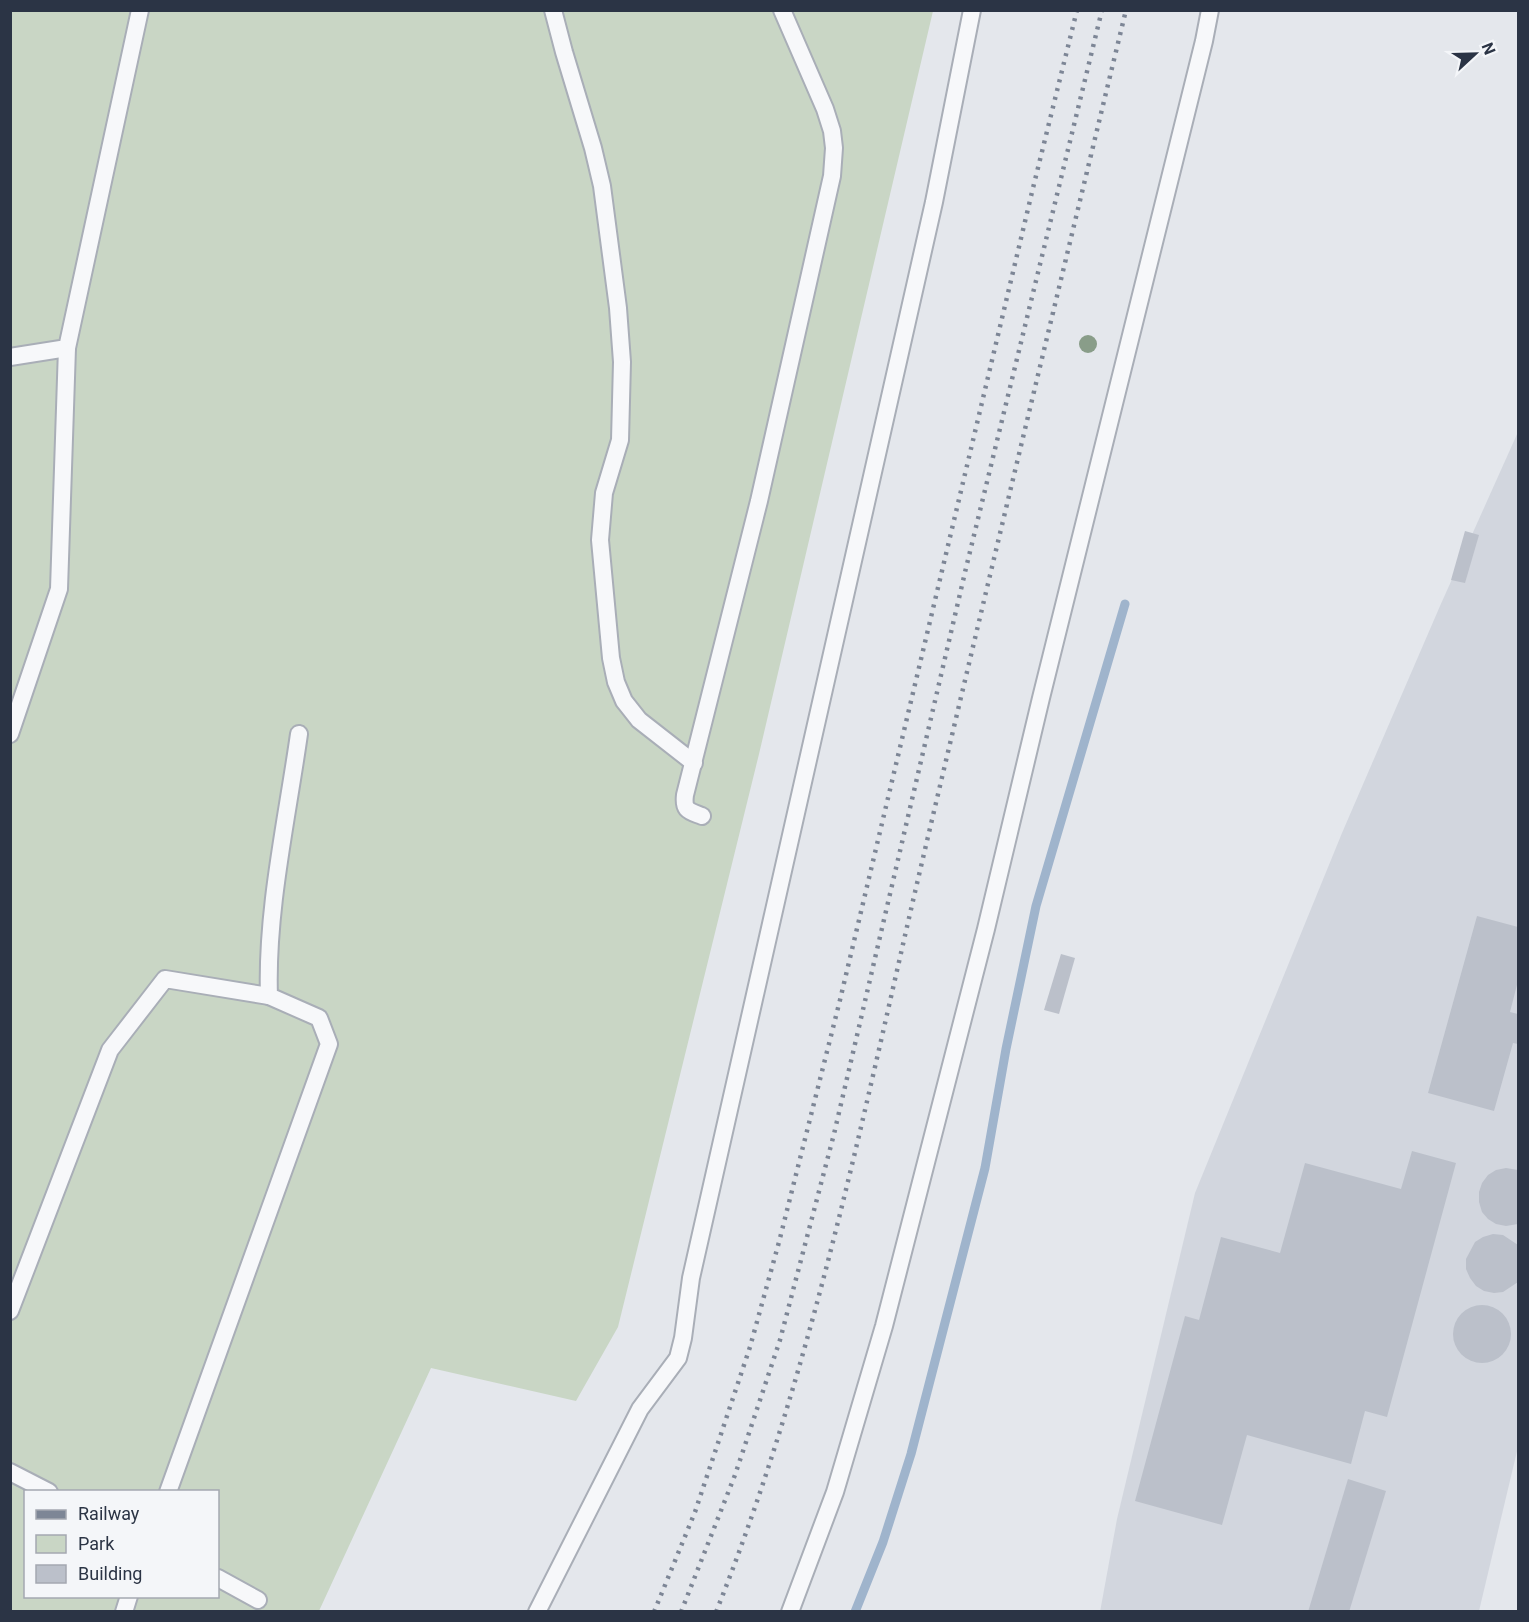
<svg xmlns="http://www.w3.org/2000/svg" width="1529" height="1622" font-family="Roboto,sans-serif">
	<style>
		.built { fill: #d2d6de }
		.green { fill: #c9d6c5; fill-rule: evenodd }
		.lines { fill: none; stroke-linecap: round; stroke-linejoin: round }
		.stream { stroke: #9fb4cc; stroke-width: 9 }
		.building { fill: #bbc0ca }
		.service-casing { stroke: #a9aeb7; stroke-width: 20 }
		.service { stroke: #f7f8fa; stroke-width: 16 }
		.rail { stroke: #7d8696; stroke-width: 4.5; stroke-dasharray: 3 6; stroke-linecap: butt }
		.tree { fill: #899d89 }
	</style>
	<rect width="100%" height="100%" fill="#e4e7ec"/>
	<!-- built -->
	<path class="built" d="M1518 432V1447L1479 1611 1100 1612 1117 1519 1195 1193 1342 833 1440 606Z"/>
	<!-- green -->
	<path class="green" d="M11 11H933L759 754 618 1327 576 1401 431 1368 319 1611 11 1612ZM26 1492H218V1596H26Z"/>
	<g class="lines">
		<!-- stream -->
		<path class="stream" d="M855 1612 883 1542 911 1454 985 1168 1006 1049 1036 906 1125 604"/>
	</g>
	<!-- building -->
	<g class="building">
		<path d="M1465 531 1479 535 1465 583 1451 580Z"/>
		<path d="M1477 916 1518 927V981L1510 1012 1518 1014V1044L1513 1043 1494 1111 1428 1093Z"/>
		<path d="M1061 954 1075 958 1059 1014 1044 1010Z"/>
		<path d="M1412 1151 1456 1163 1387 1417 1365 1411 1351 1464 1247 1435 1222 1525 1135 1501 1185 1316 1199 1320 1221 1237 1280 1253 1305 1163 1401 1189Z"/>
		<path d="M1506 1168 1518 1170V1224L1506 1226 1496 1224 1488 1219 1482 1212 1479 1202V1192L1482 1183 1488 1175 1496 1170Z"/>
		<path d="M1493 1234 1503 1235 1518 1245V1282L1503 1292 1494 1293 1484 1291 1476 1286 1470 1278 1466 1269V1259L1475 1242 1483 1237Z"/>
		<circle cx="1482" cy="1334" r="29"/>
		<path d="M1348 1479 1386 1491 1349 1612H1308Z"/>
	</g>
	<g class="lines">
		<defs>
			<g id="service">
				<path d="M553 10 564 52 593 148 602 186 618 308 622 362 620 440 604 493 600 540 611 658 616 682 624 701 639 720 694 763"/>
				<path d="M10 357 67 348 140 10"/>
				<path d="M10 734 59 589 67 348"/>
				<path d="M702 816C689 811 683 811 685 795L759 501 832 176 834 148 832 131 825 109 782 10"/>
				<path d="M10 1311 110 1050 165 979 269 996"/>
				<path d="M10 1472 49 1492"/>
				<path d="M168 1492 329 1044 319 1018 269 996C266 911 287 819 299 734"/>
				<path d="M218 1578 258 1600"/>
				<path d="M124 1612 129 1596"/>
				<path d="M537 1612 640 1409 678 1358 683 1338 691 1278 934 202 972 10"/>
				<path d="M790 1612 835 1492 884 1326 986 929 1041 698 1204 41 1210 10"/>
			</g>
		</defs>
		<!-- service casing -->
		<use href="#service" class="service-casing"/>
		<!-- service -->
		<use href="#service" class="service"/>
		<!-- rail -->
		<g class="rail">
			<path d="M654 1612 695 1512 750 1347 779 1242 840 1000 1032 192 1077 10"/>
			<path d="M681 1612 735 1475 780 1340 834 1134 966 568 1102 10"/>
			<path d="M716 1612C809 1380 859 1134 915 892 984 598 1055 304 1126 10"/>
		</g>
	</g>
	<!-- trees -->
	<circle class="tree" cx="1088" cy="344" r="9"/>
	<!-- border -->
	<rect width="1529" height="1622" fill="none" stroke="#2b3445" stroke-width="24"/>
	<!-- legend -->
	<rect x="24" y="1490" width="195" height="108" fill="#f4f6f9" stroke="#a4a8b1" stroke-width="1.5"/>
	<rect x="36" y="1510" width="30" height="9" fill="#7d8696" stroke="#a4a8b1" stroke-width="1.5"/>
	<text x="78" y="1520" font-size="18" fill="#2b3445">Railway</text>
	<rect x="36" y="1535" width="30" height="18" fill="#c9d6c5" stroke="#a4a8b1" stroke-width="1.5"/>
	<text x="78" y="1550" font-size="18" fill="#2b3445">Park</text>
	<rect x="36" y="1565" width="30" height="18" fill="#bbc0ca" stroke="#a4a8b1" stroke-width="1.5"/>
	<text x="78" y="1580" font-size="18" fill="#2b3445">Building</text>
	<!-- north arrow -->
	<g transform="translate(1475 54) rotate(68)" stroke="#f4f6f9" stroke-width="4.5" paint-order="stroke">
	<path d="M0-4.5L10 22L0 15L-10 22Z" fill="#2b3445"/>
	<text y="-9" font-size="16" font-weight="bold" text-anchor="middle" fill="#2b3445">N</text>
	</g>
</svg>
